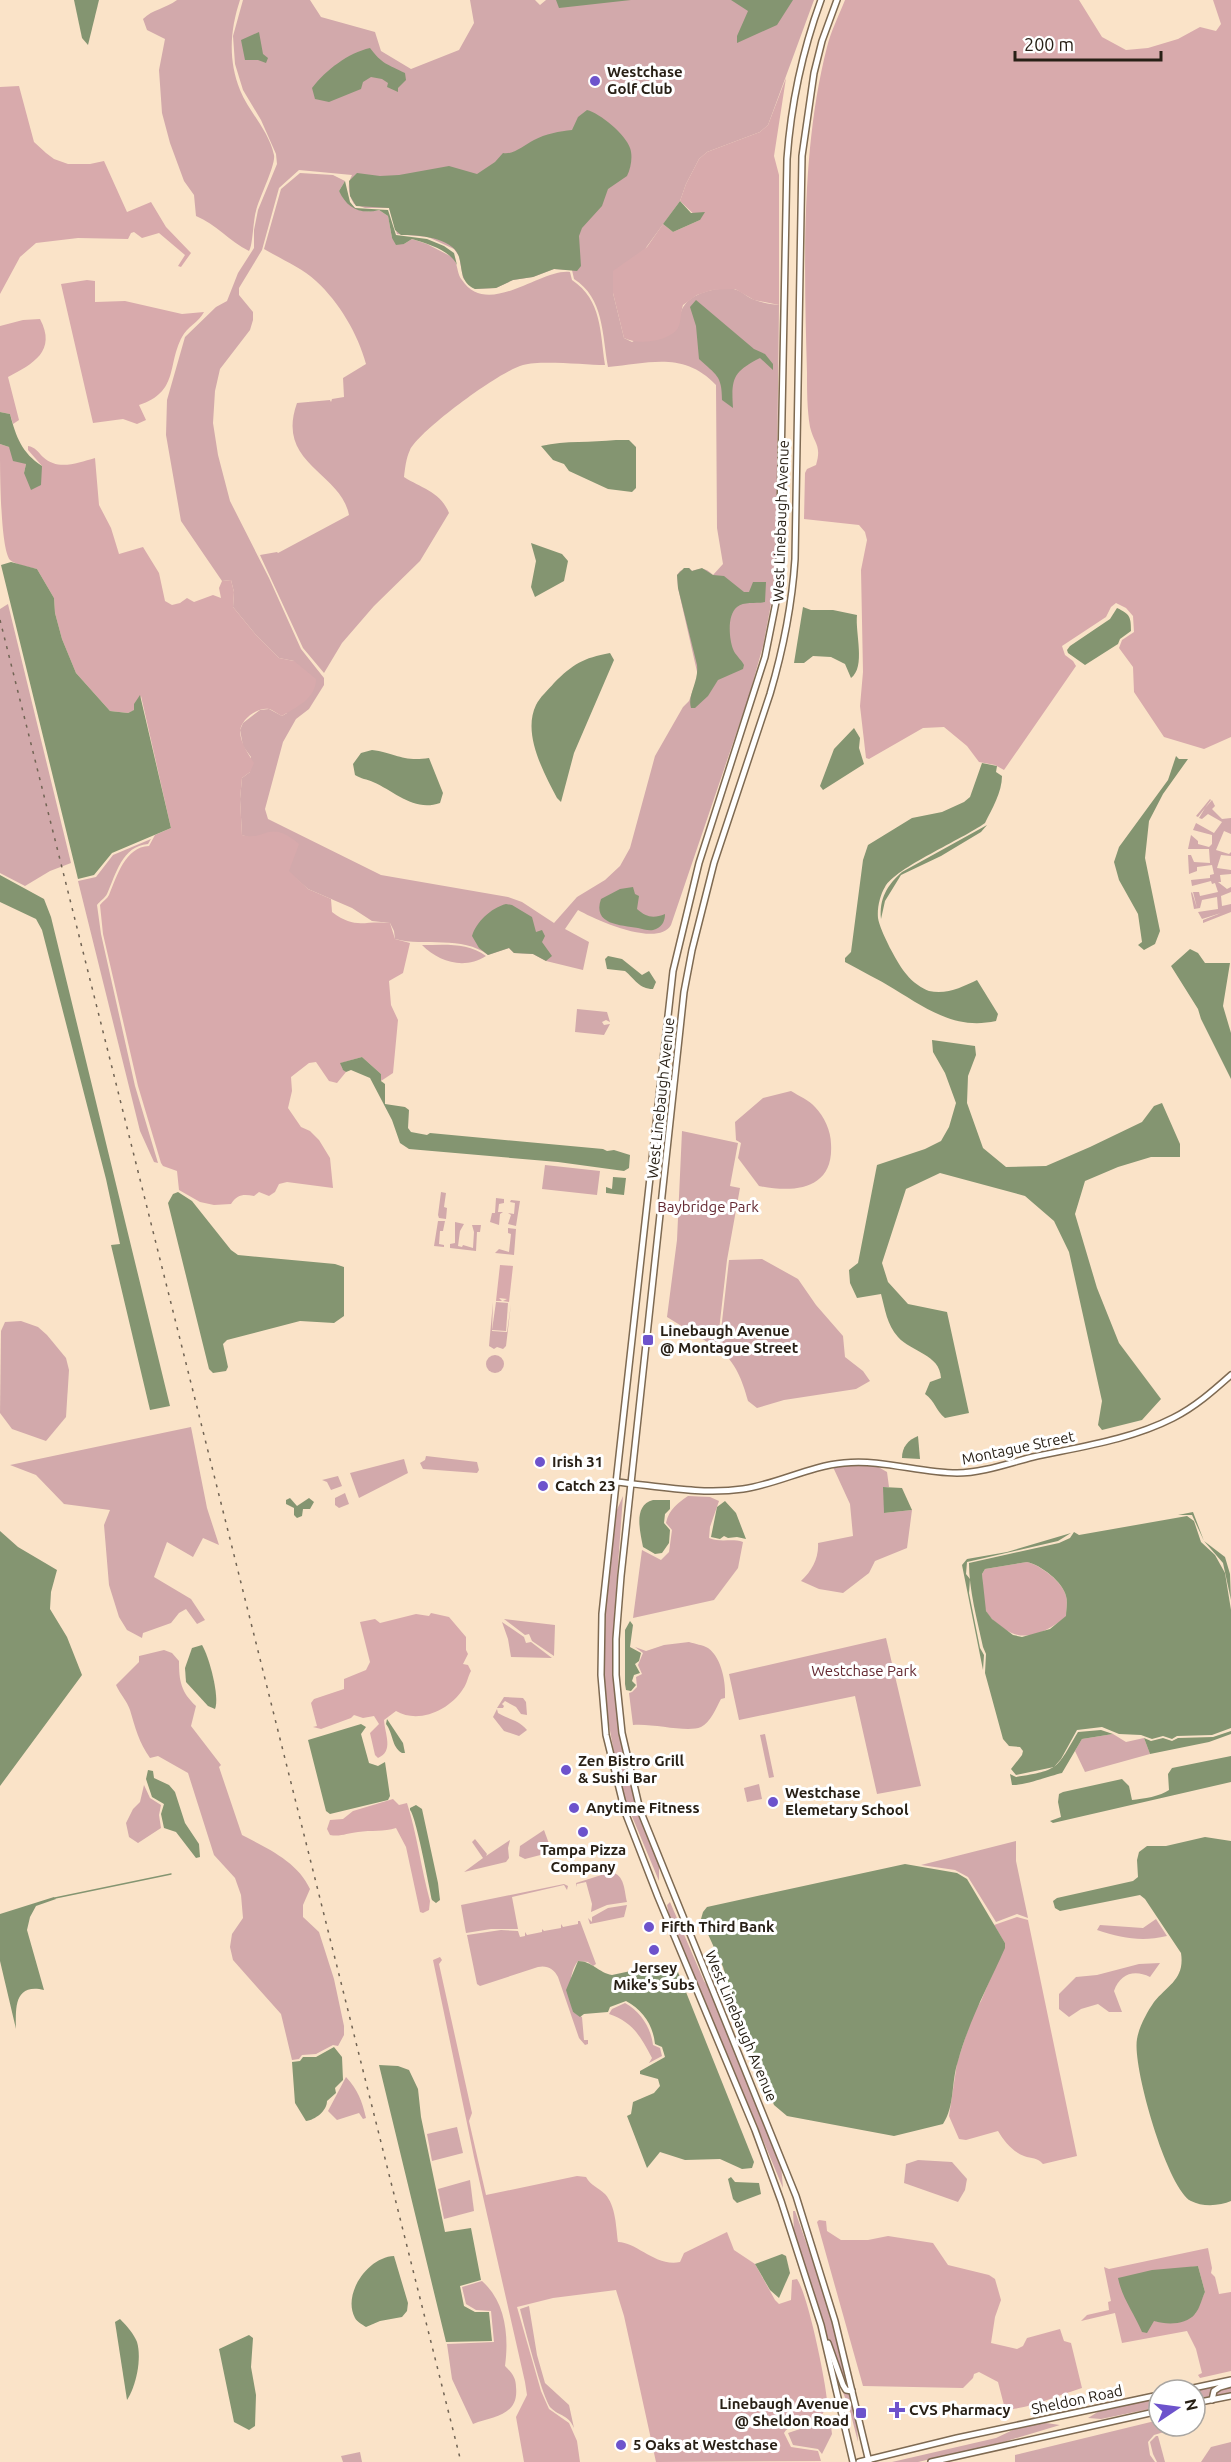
<svg xmlns="http://www.w3.org/2000/svg" width="1231" height="2462" font-family="Ubuntu,sans-serif">
	<style>
		.green { fill: #d2a9ab; fill-rule: evenodd }
		.forest { fill: #d8aaac; fill-rule: evenodd }
		.water { fill: #849571; fill-rule: evenodd }
		.lines { fill: none; stroke-linecap: round; stroke-linejoin: round }
		.stream { stroke: #849571; stroke-width: 1.5 }
		.secondary-casing { stroke: #7e6a52; stroke-width: 8 }
		.secondary { stroke: #fff; stroke-width: 5 }
		.rail { stroke: #716454; stroke-width: 1.5; stroke-dasharray: 3 6; stroke-linecap: butt }
		.poi-dot { fill: #6d53cc; stroke: #fff; stroke-width: 2 }
		.labels { text-anchor: middle; stroke-width: 6; stroke-linejoin: round; paint-order: stroke }
		.poi-label { font-size: 15px; font-weight: bold; fill: #282016; stroke: #fff; text-anchor: start }
		.street-label { font-size: 15px; fill: #282016; stroke: #fff }
		.park-label { font-size: 15px; fill: #642931; stroke: #fff }
	</style>
	<rect width="100%" height="100%" fill="#fae3c8"/>
	<!-- green -->
	<g class="green">
		<path d="M177 0H240C230 30 228 60 240 90 249 112 269 131 274 155 276 165 259 198 256 211 253 221 253 245 249 251 229 241 216 224 196 216L194 195 184 181 170 143 162 113 159 70 165 39 147 30 143 19C153 9 165 9 177 0Z"/>
		<path d="M243 0H310L321 17 375 32 381 51 411 69 459 50 474 23 470 0H535L540 5 546 0H814L768 125 760 132 707 152 699 159 686 184 680 201 613 293 624 338 632 342 681 312C686 294 716 286 734 289 742 291 748 298 755 300 763 303 771 304 779 305L776 554 772 599 763 646 749 696 671 925C658 948 596 920 578 910L565 929 589 942 583 970 546 961 533 954 514 953 509 948 488 955C462 935 425 947 395 939L394 931 390 923 372 921 352 908 308 889 248 837 242 835 240 799 242 778 250 772 251 757 243 746 240 730 243 723 260 710 269 709 282 716 287 713 294 661 279 658 256 635 233 607 234 592 231 580 222 581 181 521 166 435 167 400 185 337 216 307 227 301 238 273 254 248V230L258 210 277 164 276 154 261 120 243 90 235 64 233 36ZM299 170 352 175C347 184 348 194 354 204L365 208H389L397 234 428 237 454 249 459 256 463 278 475 289 496 288 513 280 533 277 554 269 572 270 574 279C604 298 602 334 608 367 650 363 684 351 716 385L717 528 723 564 713 575C706 568 702 568 692 571L689 568 680 571 677 575 678 588 698 676 689 701 683 707 655 756 630 848 620 866 605 880 577 897 554 923 522 902 508 897 381 875 268 819 265 809 283 742 296 719 309 709 324 685V678L301 649 269 578 230 501 218 455 213 423 215 391 220 369 250 330 253 320V312L239 295V288L262 250 279 188Z"/>
		<path d="M300 173 333 175 345 181 339 191C351 206 358 215 379 210L388 216 392 238 404 244 412 239 427 244 454 258C458 266 457 274 462 280 488 319 541 268 570 272L572 280C602 300 600 332 605 365 585 365 541 360 523 365 500 371 420 430 410 450 406 458 405 469 404 477 421 488 441 492 449 513L420 561 374 606 342 643 324 673 303 648 260 555 277 552 278 553 349 515C341 472 275 464 297 403L330 400 331 402 332 399 344 397 343 378 366 364C358 334 339 302 316 281 302 268 281 259 264 249L281 189Z"/>
		<path d="M8 604 71 863 50 871 25 886 0 873V609Z"/>
		<path d="M1210 799 1211 800 1205 808 1212 800 1215 806 1212 809 1222 819 1231 818V834L1224 831 1216 850 1229 854 1231 852V856L1221 855 1217 868 1231 870V874L1220 875 1221 882H1218L1227 889 1231 887V892L1221 896 1222 906 1231 904V912L1203 923V920L1221 913 1202 919 1198 912 1218 909 1217 897 1202 900 1200 908 1194 909 1191 893 1192 892 1197 908 1193 892H1199L1200 896 1218 892 1215 883 1212 884 1211 881 1192 886 1191 880 1210 878V875L1214 874 1212 865 1197 867V871L1189 874 1188 855H1191L1194 862 1210 863 1209 849H1188L1191 835 1198 841V844L1209 847 1212 844V835L1193 830 1196 823 1214 833 1222 822 1208 814 1202 819 1199 818 1205 808 1198 817 1196 816Z"/>
		<path d="M151 839 148 844C122 846 116 874 107 894 105 898 100 901 97 905L101 934 135 1086 158 1163 154 1162 140 1131 78 881 96 877 113 855Z"/>
		<path d="M422 945C444 945 468 942 486 956 464 970 439 962 422 945Z"/>
		<path d="M577 1009 607 1012 610 1022 606 1020 602 1022 604 1025 610 1024 604 1035 575 1032Z"/>
		<path d="M791 1091C799 1096 809 1100 815 1107 824 1116 831 1131 831 1144 834 1190 794 1193 759 1186L738 1158 741 1143 736 1140 735 1122 763 1098Z"/>
		<path d="M682 1131 738 1143 730 1186 740 1188 727 1260 717 1348 667 1317 677 1240Z"/>
		<path d="M545 1165 600 1171 597 1195 542 1189Z"/>
		<path d="M441 1192 446 1193 444 1207 447 1208 446 1219 439 1218 438 1215Z"/>
		<path d="M496 1198 504 1199V1203L499 1204 498 1212H503L500 1214 499 1225 490 1222 492 1213H495Z"/>
		<path d="M511 1200 520 1201 516 1226 508 1224 511 1215 508 1213 514 1214 515 1203 510 1202Z"/>
		<path d="M438 1221H445L443 1231H440L439 1244 444 1245V1247L434 1246Z"/>
		<path d="M455 1222 464 1224 460 1231 458 1246 462 1247 463 1245 473 1248 474 1232 472 1225H481L480 1232H477L476 1251 450 1248V1244L455 1243Z"/>
		<path d="M508 1228 516 1229 514 1255 495 1253 499 1249 509 1252 511 1234 508 1233Z"/>
		<path d="M762 1259 798 1279 816 1305 843 1336 845 1357 863 1371 870 1381 856 1389 784 1400 757 1408 748 1401C742 1379 736 1364 719 1348L729 1260Z"/>
		<path d="M493 1302 492 1331 507 1332 511 1304 506 1346 503 1349 497 1347 494 1349 489 1346Z"/>
		<path d="M496 1302 508 1303 506 1331 492 1330Z"/>
		<path d="M21 1321 38 1327 47 1335 66 1358 69 1370 66 1417 46 1441 12 1429 0 1413 1 1331 5 1322Z"/>
		<circle cx="495" cy="1364" r="9"/>
		<path d="M191 1427 207 1508 219 1545 203 1538 193 1557 167 1542 154 1577 191 1599 205 1620 197 1624 186 1609 179 1613 171 1623 143 1633 142 1638 127 1630 119 1617 109 1585 104 1525 110 1510 64 1504 36 1475 10 1465Z"/>
		<path d="M426 1456 477 1462 479 1470 477 1473 423 1469 420 1463 425 1460Z"/>
		<path d="M404 1459 408 1473 359 1498 350 1473Z"/>
		<path d="M873 1464 887 1472 889 1487H884V1513L912 1510 907 1548 875 1561 869 1573 843 1593 819 1589 801 1581C812 1571 819 1558 818 1543L853 1536 850 1504 833 1467Z"/>
		<path d="M338 1476 342 1486 331 1490 327 1482 322 1480Z"/>
		<path d="M345 1493 349 1504 339 1508 335 1505V1498Z"/>
		<path d="M623 1496 613 1634 615 1697 625 1767 641 1820 659 1866V1881L621 1790 606 1709 603 1658 605 1613 616 1512Z"/>
		<path d="M688 1496 710 1497 719 1501 710 1527 709 1538C721 1543 732 1538 743 1542L738 1568 714 1600 633 1618 642 1550 661 1560 669 1552 672 1530 666 1523C669 1509 678 1503 688 1496Z"/>
		<path d="M504 1619 555 1625 554 1656 532 1641 529 1634 525 1635Z"/>
		<path d="M502 1622 524 1637 526 1643 531 1642 552 1658 511 1657 508 1639Z"/>
		<path d="M886 1638 921 1786 877 1794 855 1696 739 1720 729 1674Z"/>
		<path d="M689 1642C695 1644 703 1645 708 1648 722 1658 726 1683 725 1698L721 1699C716 1708 711 1722 701 1727 687 1733 653 1723 633 1725L629 1693 632 1692 637 1687 636 1677 642 1674 638 1665 643 1653 635 1647 646 1651 664 1645Z"/>
		<path d="M164 1650 172 1653 179 1661C179 1681 181 1692 196 1706L191 1726 221 1765 219 1767 242 1835C267 1848 298 1862 310 1889L303 1905V1917L319 1932 334 1979 344 2026V2035L338 2046 333 2045 316 2054 302 2055 299 2059 292 2060 281 2014 233 1960 230 1947 232 1934 243 1918 241 1895 235 1878 214 1855 188 1773 158 1756 150 1758C139 1743 135 1727 130 1710 127 1701 120 1694 116 1685L139 1662V1656Z"/>
		<path d="M504 1697 523 1698 526 1702 527 1715 521 1714 516 1707 505 1701 502 1704 504 1706 503 1708H497Z"/>
		<path d="M497 1709 498 1713C509 1720 518 1719 527 1730L519 1736 504 1731 493 1717Z"/>
		<path d="M765 1734 774 1777 769 1778 760 1735Z"/>
		<path d="M1113 1734 1126 1742 1144 1738 1150 1754 1085 1772 1075 1751 1082 1739Z"/>
		<path d="M759 1784 762 1799 747 1802 744 1788Z"/>
		<path d="M144 1785 150 1798 161 1805 159 1815 161 1828 138 1843 129 1837 126 1823 133 1809 140 1802Z"/>
		<path d="M544 1830 552 1852 525 1859 519 1856 520 1846Z"/>
		<path d="M475 1839 487 1854 486 1856 510 1840 508 1848 509 1858 506 1862 464 1872 483 1858 472 1842Z"/>
		<path d="M1016 1841V1861L1028 1918 1017 1914 996 1922 968 1877 955 1870 921 1865Z"/>
		<path d="M611 1872C625 1875 624 1890 627 1902L607 1905 591 1912 592 1904 586 1882 577 1884V1887L576 1883Z"/>
		<path d="M564 1884 568 1886 567 1890 564 1885 512 1897 518 1929H491L466 1933 461 1905Z"/>
		<path d="M670 1902 704 1981 711 1991 781 2165 783 2188 669 1915 667 1905Z"/>
		<path d="M627 1905 624 1917 590 1924 588 1918 592 1922V1917L608 1908Z"/>
		<path d="M1156 1919 1167 1936C1141 1942 1122 1938 1097 1930L1100 1925 1143 1928Z"/>
		<path d="M578 1921H580L596 1964 593 1966 588 1962 578 1961C567 1975 571 1995 573 2012L582 2017 584 2040H588V2044L585 2045 579 2038 558 1977C554 1969 547 1965 538 1967L480 1986 477 1984 467 1935 501 1930 518 1931 520 1937 525 1936V1932L527 1935 542 1932V1929L544 1931 561 1928V1924L563 1927 578 1924Z"/>
		<path d="M1160 1963 1150 1977C1134 1969 1120 1974 1114 1991L1122 2012H1109L1098 2004 1081 2009 1069 2017 1059 2009V1994L1076 1977 1097 1975 1139 1964Z"/>
		<path d="M625 2003C641 2012 651 2028 653 2045L660 2048 662 2056 649 2063 652 2058C641 2037 633 2022 609 2014L612 2009Z"/>
		<path d="M346 2077C358 2090 362 2101 366 2118L363 2119 359 2113 337 2120 328 2111Z"/>
		<path d="M457 2127 463 2153 432 2161 427 2134Z"/>
		<path d="M918 2160 952 2162 967 2179 965 2190 958 2202 904 2183 906 2164Z"/>
		<path d="M470 2180 474 2211 444 2219 438 2189Z"/>
		<path d="M793 2211H795L825 2296 849 2385 848 2388C837 2371 835 2351 825 2334L794 2232Z"/>
		<path d="M482 2281C506 2302 509 2337 505 2366 512 2373 516 2378 516 2387 519 2416 494 2416 473 2424L452 2379 447 2344 494 2342 491 2311 476 2310 466 2304 462 2287Z"/>
		<path d="M529 2306 537 2355 545 2383 569 2405 574 2428C568 2414 560 2417 551 2408 543 2400 524 2325 520 2309Z"/>
		<path d="M837 2378 850 2396 857 2425 858 2442 849 2407Z"/>
		<path d="M1231 2383V2392L1195 2400V2390Z"/>
		<path d="M1159 2398V2407L1101 2419 1088 2418 1101 2410Z"/>
		<path d="M830 2419 832 2434 822 2454 818 2449 793 2445 788 2433Z"/>
		<path d="M1159 2420V2426H1165L1164 2432 1154 2435 1148 2442 1150 2455 1155 2462H1015V2455Z"/>
		<path d="M1046 2423 1060 2425 1000 2443 918 2462H892L996 2438 1019 2427Z"/>
		<path d="M1156 2436H1158L1165 2462H1157L1153 2454 1150 2442Z"/>
		<path d="M1231 2442V2462H1201L1211 2447Z"/>
		<path d="M360 2452 362 2462H343L341 2456Z"/>
	</g>
	<!-- forest -->
	<g class="forest">
		<path d="M845 0H1079L1102 37 1126 50 1148 48 1178 39 1200 27 1216 31 1221 24 1213 0H1231V737L1204 749 1164 737 1134 692 1133 667 1119 648 1122 640 1134 632 1133 616 1126 608 1116 603 1111 607 1106 617 1062 646 1065 655 1073 661 1076 666 1004 770 995 765 979 762 967 746 944 727 923 728 869 759 866 758 860 706 863 672 861 570 867 540 865 532 859 525 804 519 805 473 807 469 816 465C822 445 814 444 810 427 807 409 807 390 807 372 804 268 801 148 827 47 831 31 839 15 845 0Z"/>
		<path d="M786 78 774 156 779 175V305L754 300 735 289 712 290 697 295 683 305C681 311 681 322 678 328 669 342 637 345 624 338L613 293V271L647 247 663 224 673 232 700 220 680 201 686 184 699 159 707 152 760 132 768 125Z"/>
		<path d="M19 86 34 142 46 153 54 159 68 164H90L104 161 127 212 151 202 166 227 191 253 181 267 178 266 185 255 159 233 142 238 134 232 131 233 128 239 78 238 36 243 20 257 0 294V87Z"/>
		<path d="M87 280 95 281V302L125 301 182 314 204 312C199 322 187 327 182 337 167 365 179 392 139 405L146 420 137 424 123 419 93 423 61 284Z"/>
		<path d="M40 319C57 351 33 364 8 377L19 420 13 424 10 414 0 412V326L23 320Z"/>
		<path d="M0 444 9 447 26 464 24 473 42 466 28 450V446C35 447 38 452 43 457 58 471 77 463 95 458L99 505 111 528 119 554 143 547 159 573 165 601 172 605 180 603 187 598 194 602 213 595 221 598 219 588 222 581 231 580 234 592 233 607 256 635 279 658 294 661 316 679C316 699 296 707 282 716 278 714 273 710 269 709 257 707 240 720 240 732 241 744 248 753 254 763L250 772 242 778 240 799 242 835C266 842 268 818 299 844L289 871 308 889 331 899 332 912C356 930 363 920 390 923L395 939 410 943 403 973 389 981 391 1005 398 1020 393 1073 381 1081V1074L362 1057 341 1063 342 1068 346 1072 337 1083 329 1081 316 1062 309 1063 291 1077 292 1091 288 1108 301 1127 310 1131 319 1140 330 1158 333 1188 287 1182 279 1184 275 1192 269 1196 259 1192 254 1196C244 1194 237 1194 231 1204L214 1205 200 1202 179 1190 177 1171 163 1166 161 1163 138 1086 103 934 100 905C103 901 107 899 109 895 117 876 125 847 149 846L155 835 171 828 141 696 135 710 128 713 110 711 76 673 62 639 55 613 54 598 37 569C29 567 16 565 10 560 0 548 0 466 0 444Z"/>
		<path d="M500 1265 513 1266 509 1302 503 1301 507 1299 499 1298 502 1301H496Z"/>
		<path d="M1027 1562C1040 1565 1063 1582 1066 1596 1068 1602 1066 1610 1066 1617 1046 1632 1025 1644 1003 1628 997 1623 990 1619 986 1611 981 1601 983 1585 982 1574L985 1569Z"/>
		<path d="M431 1613 449 1617 466 1637V1650L468 1654 463 1664 468 1665 471 1671C468 1676 467 1684 463 1689 449 1711 418 1724 396 1711L384 1720C385 1735 394 1751 378 1758L375 1755 370 1733 379 1724 374 1716 363 1718 354 1715 351 1718 321 1729 313 1727 317 1726 311 1703 314 1699 344 1689V1679L366 1670 370 1662 360 1622 375 1619 380 1623 416 1614 429 1616Z"/>
		<path d="M393 1799 399 1805 407 1803C417 1834 421 1868 430 1901L429 1910 423 1913 420 1912 406 1847 396 1828C384 1832 371 1830 358 1832 347 1833 341 1837 330 1835L327 1829 330 1820 343 1819 353 1811Z"/>
		<path d="M1017 1917 1028 1920 1077 2156 1043 2164C1037 2157 1032 2159 1024 2156 1013 2152 1004 2141 998 2131L966 2140 959 2139 949 2116 957 2063 973 2014 981 2001 1005 1943 994 1925Z"/>
		<path d="M440 1957 442 1960 439 1964 472 2113 469 2121 486 2195 577 2176 586 2177C591 2186 598 2187 605 2194 616 2206 616 2227 618 2242 637 2242 655 2267 680 2262L684 2253 727 2232 734 2250 755 2264 775 2300 779 2304 791 2300 792 2280 797 2279C808 2295 825 2378 827 2400 827 2404 826 2409 823 2413 815 2427 793 2419 784 2433L791 2447 818 2451 821 2461 656 2462 624 2316 616 2290 553 2298 517 2307 541 2391 549 2409 569 2423 577 2441 580 2462H524L516 2417 527 2395 525 2382 474 2157 433 1960Z"/>
		<path d="M819 2220 826 2221 827 2231 841 2240H868L888 2236 933 2243 948 2265 989 2275 995 2279 1001 2300 995 2317 991 2343 1017 2349 1023 2346 1027 2338 1060 2329 1064 2341 1071 2343 1082 2388C1062 2394 1023 2411 1005 2409L998 2382 979 2372 974 2374 973 2378 963 2388 863 2386 817 2222Z"/>
		<path d="M1208 2248 1212 2268 1211 2273 1215 2277 1219 2294 1231 2292V2371L1200 2378 1198 2375 1202 2373 1196 2349 1187 2331 1122 2343 1115 2313 1081 2321 1087 2315 1109 2310 1108 2302 1111 2301 1104 2267 1109 2269ZM1198 2266 1205 2292 1195 2314C1166 2326 1164 2325 1134 2313L1130 2304 1184 2268Z"/>
	</g>
	<!-- water -->
	<g class="water">
		<path d="M74 0H99L88 45 82 38Z"/>
		<path d="M556 0H631L559 8Z"/>
		<path d="M731 0H793L777 25 737 43V36L748 11Z"/>
		<path d="M259 32 263 54 268 58 266 63 258 60H245L241 40Z"/>
		<path d="M370 48C382 64 387 64 405 73L406 80 398 88V92L387 87 388 83 382 79 371 77 363 82 361 89 329 102 315 99 312 88C326 70 348 53 370 48Z"/>
		<path d="M587 110C600 113 626 135 630 148 633 156 631 168 627 176L608 189 602 206 582 228 579 236 581 266 577 271 554 269 533 277 513 280 496 288 475 289C460 282 463 271 459 257 453 237 417 235 401 235L395 230 389 208 356 206 350 196 349 181 357 173 380 176 399 175 449 166 477 174 495 162 503 153C514 155 524 145 534 140 545 134 560 131 572 130L578 117Z"/>
		<path d="M345 181 350 202 355 208 388 210 396 235 427 239 444 246 454 253 457 265C450 250 428 244 412 239L404 244 396 245 392 238 388 216 379 210C360 215 347 208 339 191Z"/>
		<path d="M680 201 691 213 705 212 700 220 673 232 663 224Z"/>
		<path d="M696 300 754 349 765 354 773 364V370L760 358C733 372 731 378 733 408L722 400C722 375 716 375 699 359L696 326 690 307Z"/>
		<path d="M0 412 10 414C16 437 22 453 42 466L41 485 31 490 24 473 26 464 13 461 9 447 0 444Z"/>
		<path d="M616 440H629L636 447V488L632 492 608 489 569 471 564 464 553 460 541 446C566 440 591 443 616 440Z"/>
		<path d="M531 543 562 554 568 561 564 581 535 597 531 587 536 561Z"/>
		<path d="M11 562 37 569 54 598 55 613 62 639 76 673 110 711 128 713 134 710V704L140 695 171 828 112 853 94 875 78 879 1 565Z"/>
		<path d="M684 568H689L692 571 702 568 713 575 724 576 744 592H749L753 582H766L765 602C756 604 744 601 737 607 727 615 729 638 733 649 735 655 741 659 744 665L743 669 718 680 708 696 695 708H691C687 695 699 682 697 665L678 588 677 575Z"/>
		<path d="M803 607 811 610H833L857 615C855 633 866 667 851 678L845 664 831 657 813 656 804 663H794Z"/>
		<path d="M1117 608C1130 614 1131 617 1131 631L1120 639 1118 644 1085 665 1068 653 1067 650 1070 646 1110 619Z"/>
		<path d="M610 653 614 660 574 753 561 802 557 798C544 773 522 734 536 705 540 697 548 690 554 683 573 664 583 658 610 653Z"/>
		<path d="M854 728 860 738 859 748 864 764 823 790 820 786 834 749Z"/>
		<path d="M372 750C396 753 402 762 429 758L443 793 440 803C414 812 396 792 373 782 367 779 361 779 355 775L353 764 361 753Z"/>
		<path d="M1176 756 1179 759H1188L1163 794 1149 821 1145 858 1160 931 1155 944 1144 950 1138 945 1142 942 1138 914 1119 880 1114 862 1119 847 1168 780Z"/>
		<path d="M982 763 997 766 996 772 1002 776C1002 792 992 809 985 823 963 839 895 868 885 887 880 895 877 908 878 918 880 931 898 965 907 975 911 981 923 989 929 991 947 995 962 987 977 980L998 1014 996 1021C955 1030 927 1009 894 989 878 979 861 971 845 962V958L851 952 863 860 868 845 912 818 942 812 964 802 970 797Z"/>
		<path d="M987 825 981 832 941 856 901 875 885 901 881 919C879 899 887 885 902 872Z"/>
		<path d="M0 875 44 899 51 917 170 1406 150 1410 111 1245 120 1244 106 1179 42 930 36 919 0 902Z"/>
		<path d="M633 887 635 894 639 896 637 909C646 917 653 919 665 914 665 920 663 926 656 929 650 932 644 929 638 928 621 925 592 925 601 899L620 889Z"/>
		<path d="M506 904 512 905 532 917 536 932 542 930 545 936 542 942 552 956 546 961 533 954 514 953 509 948 488 955 479 948 472 936C476 922 491 908 506 904Z"/>
		<path d="M1190 949 1198 953 1205 963H1230L1223 1006 1231 1033V1079L1201 1019 1198 1009 1171 966Z"/>
		<path d="M608 956 622 959 642 975 649 971 656 982 653 989C639 989 635 979 625 971L607 969 605 959Z"/>
		<path d="M932 1040 975 1046 976 1055 968 1076 967 1103 983 1148 1006 1167 1046 1166 1090 1147 1142 1122 1154 1106 1162 1103 1180 1144V1157H1151L1118 1167 1085 1181 1075 1214 1097 1288 1119 1343 1161 1399 1142 1420 1102 1430 1098 1425 1102 1401 1069 1252 1054 1221 1025 1196 940 1173 906 1189 882 1263 888 1282 908 1304 947 1312 969 1413 945 1418C936 1411 935 1401 925 1394L930 1382 941 1378C940 1354 911 1352 898 1337 887 1325 885 1309 881 1294L857 1298 850 1283 849 1270 858 1263 877 1165 925 1149 941 1141 949 1127 956 1103 945 1073 933 1052Z"/>
		<path d="M362 1057 381 1074V1081L385 1084V1104L405 1107 409 1110 408 1128 411 1132 427 1135 430 1133 603 1149 607 1151 614 1150 630 1155 629 1168 624 1171 558 1162 409 1149 400 1143 392 1120 370 1078 351 1070 346 1072 343 1070 340 1063Z"/>
		<path d="M613 1177 626 1178 624 1195 606 1193V1187L612 1189Z"/>
		<path d="M178 1192 192 1201 231 1250 238 1255 335 1264 344 1267V1316L334 1323 300 1321 227 1340 223 1344 228 1367 226 1371 213 1373 209 1369 168 1203 173 1194Z"/>
		<path d="M918 1436 920 1459 902 1458C902 1447 908 1440 918 1436Z"/>
		<path d="M883 1487 902 1488 912 1510 884 1513Z"/>
		<path d="M290 1498 297 1506 309 1498 314 1502 310 1509H303L302 1516 297 1518 294 1515V1508L286 1504V1500Z"/>
		<path d="M653 1500H670V1509L665 1514 664 1523 670 1530 669 1543 662 1553 655 1554 643 1547C640 1531 633 1505 653 1500Z"/>
		<path d="M725 1501 736 1513 746 1539 737 1537 728 1538 724 1536 720 1539 711 1537 717 1507Z"/>
		<path d="M1193 1512 1204 1541 1225 1557 1230 1574 1231 1600 1223 1563 1204 1541 1192 1515H1178Z"/>
		<path d="M1187 1516 1194 1521 1201 1542 1215 1555 1225 1573 1231 1610V1728L1212 1735 1177 1736 1172 1739 1163 1736 1152 1739 1141 1735 1119 1734 1102 1727 1077 1730 1061 1759 1054 1767 1016 1775 1011 1769 1022 1755 1023 1751 1020 1747 1009 1746 1003 1739 985 1673 986 1654 983 1647C977 1619 969 1590 969 1563L1059 1543 1070 1538 1074 1532 1079 1535ZM1027 1562C1041 1565 1063 1582 1066 1596 1068 1602 1066 1610 1066 1616L1050 1629 1022 1637 1013 1635 992 1619 986 1611 982 1574 985 1569Z"/>
		<path d="M0 1531 18 1547 57 1570 51 1592 50 1609 67 1637 82 1675 0 1786Z"/>
		<path d="M1071 1533 1058 1541 967 1562 966 1574 970 1579 969 1593 980 1648 984 1655 983 1670 962 1565 967 1559 1007 1552Z"/>
		<path d="M630 1621 633 1625 630 1647 641 1653 639 1661 635 1664 640 1673 634 1675 632 1681 636 1685 631 1691 626 1690 625 1684V1630Z"/>
		<path d="M202 1645C209 1656 220 1697 215 1709L208 1706 186 1682 185 1668 192 1648Z"/>
		<path d="M387 1719 403 1743 405 1753H402C391 1746 394 1735 386 1724Z"/>
		<path d="M361 1724 366 1727 361 1734 369 1763 378 1766 385 1762 390 1796 388 1800 330 1814 326 1811 308 1740Z"/>
		<path d="M1101 1730 1113 1734 1082 1739 1062 1773C1049 1776 1023 1786 1012 1785L1010 1774 1016 1777C1060 1770 1056 1769 1078 1732Z"/>
		<path d="M1231 1731V1734L1209 1742 1150 1754 1144 1738 1151 1741 1163 1738 1172 1741 1178 1738 1213 1737Z"/>
		<path d="M1231 1756V1782L1053 1823 1050 1821 1061 1817 1058 1802 1059 1794 1063 1792 1122 1779 1129 1786 1132 1800C1143 1799 1161 1796 1169 1790L1168 1774 1172 1768Z"/>
		<path d="M148 1770 153 1771 154 1778 169 1785 175 1792 185 1823 199 1844 200 1857 196 1858 176 1832 164 1828 161 1814 164 1804 152 1797 146 1779Z"/>
		<path d="M416 1805 422 1809 438 1883 440 1900 436 1903 432 1900C429 1886 416 1816 410 1810V1808Z"/>
		<path d="M1205 1837 1231 1841V2201C1220 2206 1202 2207 1191 2201 1167 2188 1132 2066 1137 2039 1139 2027 1147 2012 1154 2002 1168 1985 1185 1979 1181 1953L1145 1899 1140 1895 1060 1911 1055 1908 1053 1901 1057 1898 1133 1881 1138 1877 1137 1860 1139 1852 1147 1846H1166Z"/>
		<path d="M905 1864 957 1873 967 1879 1005 1943V1948C988 1986 969 2021 958 2061 951 2082 955 2106 943 2124L894 2136 787 2116 774 2105 754 2054 738 2020 723 1967 701 1919 703 1912 707 1907Z"/>
		<path d="M54 1897 56 1899 36 1906 30 1917 27 1930 44 1990C13 1983 16 2010 16 2029L0 1961V1914Z"/>
		<path d="M578 1961C592 1961 599 1973 612 1975L668 1963 676 1967 754 2162 752 2168 742 2169 720 2159 685 2160 660 2152 647 2168 627 2116 631 2114 633 2102 654 2093 660 2086 658 2079 640 2074V2071L665 2057 662 2047 655 2044C653 2025 643 2010 626 2001L610 2007 608 2012 584 2014 580 2017 573 2012 566 1990Z"/>
		<path d="M334 2047 342 2057 343 2080 335 2088 336 2093 327 2101C327 2111 315 2120 306 2121L295 2103 292 2062 300 2061 303 2057H316Z"/>
		<path d="M379 2065 398 2066 409 2070 418 2089 421 2117 445 2232 471 2228 481 2280 460 2286 464 2306 475 2312H489L492 2341 446 2342Z"/>
		<path d="M731 2177 735 2182 759 2183 761 2194 737 2203 733 2199 728 2179Z"/>
		<path d="M782 2254 786 2256 790 2273 779 2298 770 2290 755 2264Z"/>
		<path d="M394 2256 408 2303 407 2311 402 2317 380 2321 366 2327C363 2325 357 2322 355 2318 342 2294 368 2257 394 2256Z"/>
		<path d="M1198 2266 1205 2292C1202 2298 1200 2308 1195 2314 1186 2325 1167 2325 1154 2321L1147 2333 1142 2332C1134 2313 1122 2298 1118 2278L1152 2270Z"/>
		<path d="M120 2319C126 2325 134 2334 137 2342 142 2359 136 2386 127 2400L115 2322Z"/>
		<path d="M249 2335 253 2338 251 2367 256 2395 255 2426 249 2430 234 2422 219 2349Z"/>
	</g>
	<g class="lines">
		<!-- stream -->
		<path class="stream" d="M55 1898 171 1874"/>
		<defs>
			<g id="secondary">
				<path d="M821 0C802 52 791 104 787 159L779 567 776 602 765 657 699 863 673 971 617 1474 602 1614 601 1675 606 1735 625 1812 658 1897 755 2130 781 2201 821 2325 853 2462"/>
				<path d="M837 0 822 41 814 73 802 156 795 559C792 605 783 650 770 694L714 863 692 950 684 992 621 1576 616 1639V1675L622 1733 640 1810 796 2196 835 2321 869 2462"/>
				<path d="M616 1482C658 1486 701 1495 743 1489 778 1484 809 1466 844 1463 883 1459 919 1473 957 1473 982 1473 1009 1463 1033 1457 1079 1447 1130 1440 1173 1418 1195 1407 1213 1391 1231 1375"/>
				<path d="M828 2343 843 2385 846 2390 852 2391"/>
				<path d="M1184 2390 1231 2380"/>
				<path d="M1212 2400 1214 2391 1220 2387 1231 2384"/>
				<path d="M1195 2403 1231 2396"/>
				<path d="M859 2462 957 2438 1159 2395"/>
				<path d="M931 2462 1159 2411"/>
			</g>
		</defs>
		<!-- secondary casing -->
		<use href="#secondary" class="secondary-casing"/>
		<!-- secondary -->
		<use href="#secondary" class="secondary"/>
		<!-- rail -->
		<path class="rail" d="M0 620 461 2462"/>
	</g>
	<!-- markers -->
	<g class="poi-dot">
		<circle cx="595" cy="81" r="6"/>
		<rect x="642" y="1334" width="12" height="12" rx="3"/>
		<circle cx="540" cy="1462" r="6"/>
		<circle cx="543" cy="1486" r="6"/>
		<circle cx="566" cy="1770" r="6"/>
		<circle cx="773" cy="1802" r="6"/>
		<circle cx="574" cy="1808" r="6"/>
		<circle cx="583" cy="1832" r="6"/>
		<circle cx="649" cy="1927" r="6"/>
		<circle cx="654" cy="1950" r="6"/>
		<path d="M894 2401h6v6h6v6h-6v6h-6v-6h-6v-6h6z"/>
		<rect x="855" y="2407" width="12" height="12" rx="3"/>
		<circle cx="621" cy="2445" r="6"/>
	</g>
	<g class="labels">
		<!-- poi labels -->
		<g class="poi-label">
			<text x="607" y="77">Westchase<tspan x="607" dy="17">Golf Club</tspan></text>
			<text x="660" y="1336">Linebaugh Avenue<tspan x="660" dy="17">@ Montague Street</tspan></text>
			<text x="552" y="1467">Irish 31</text>
			<text x="555" y="1491">Catch 23</text>
			<text x="578" y="1766">Zen Bistro Grill<tspan x="578" dy="17">&amp; Sushi Bar</tspan></text>
			<text x="785" y="1798">Westchase<tspan x="785" dy="17">Elemetary School</tspan></text>
			<text x="586" y="1813">Anytime Fitness</text>
			<text x="583" y="1855" text-anchor="middle">Tampa Pizza<tspan x="583" dy="17">Company</tspan></text>
			<text x="661" y="1932">Fifth Third Bank</text>
			<text x="654" y="1973" text-anchor="middle">Jersey<tspan x="654" dy="17">Mike's Subs</tspan></text>
			<text x="849" y="2409" text-anchor="end">Linebaugh Avenue<tspan x="849" dy="17">@ Sheldon Road</tspan></text>
			<text x="909" y="2415">CVS Pharmacy</text>
			<text x="633" y="2450">5 Oaks at Westchase</text>
		</g>
		<!-- street labels -->
		<g class="street-label">
			<text transform="translate(781 521) rotate(-88)" y="5">West Linebaugh Avenue</text>
			<text transform="translate(661 1098) rotate(-84)" y="5">West Linebaugh Avenue</text>
			<text transform="translate(1018 1448) rotate(-12)" y="5">Montague Street</text>
			<text transform="translate(741 2026) rotate(67)" y="5">West Linebaugh Avenue</text>
			<text transform="translate(1077 2400) rotate(-12)" y="5">Sheldon Road</text>
		</g>
		<!-- park labels -->
		<g class="park-label">
			<text x="708" y="1212">Baybridge Park</text>
			<text x="864" y="1676">Westchase Park</text>
		</g>
	</g>
	<!-- north arrow -->
	<g transform="translate(1177 2408) rotate(77)"><circle r="28" fill="#ffffff" stroke="#a9a6a2" stroke-width="1.5"/>
	<path d="M0-4.5L10 22L0 15L-10 22Z" fill="#6d53cc"/>
	<text y="-9" font-size="16" font-weight="bold" text-anchor="middle" fill="#282016">N</text>
	</g>
	<!-- scale -->
	<path d="M1015 51v9h146v-9" fill="none" stroke="#282016" stroke-width="3"/>
	<text x="1024" y="51" font-size="18" fill="#282016" stroke="#ffffff" stroke-width="4.5" paint-order="stroke">200 m</text>
</svg>
